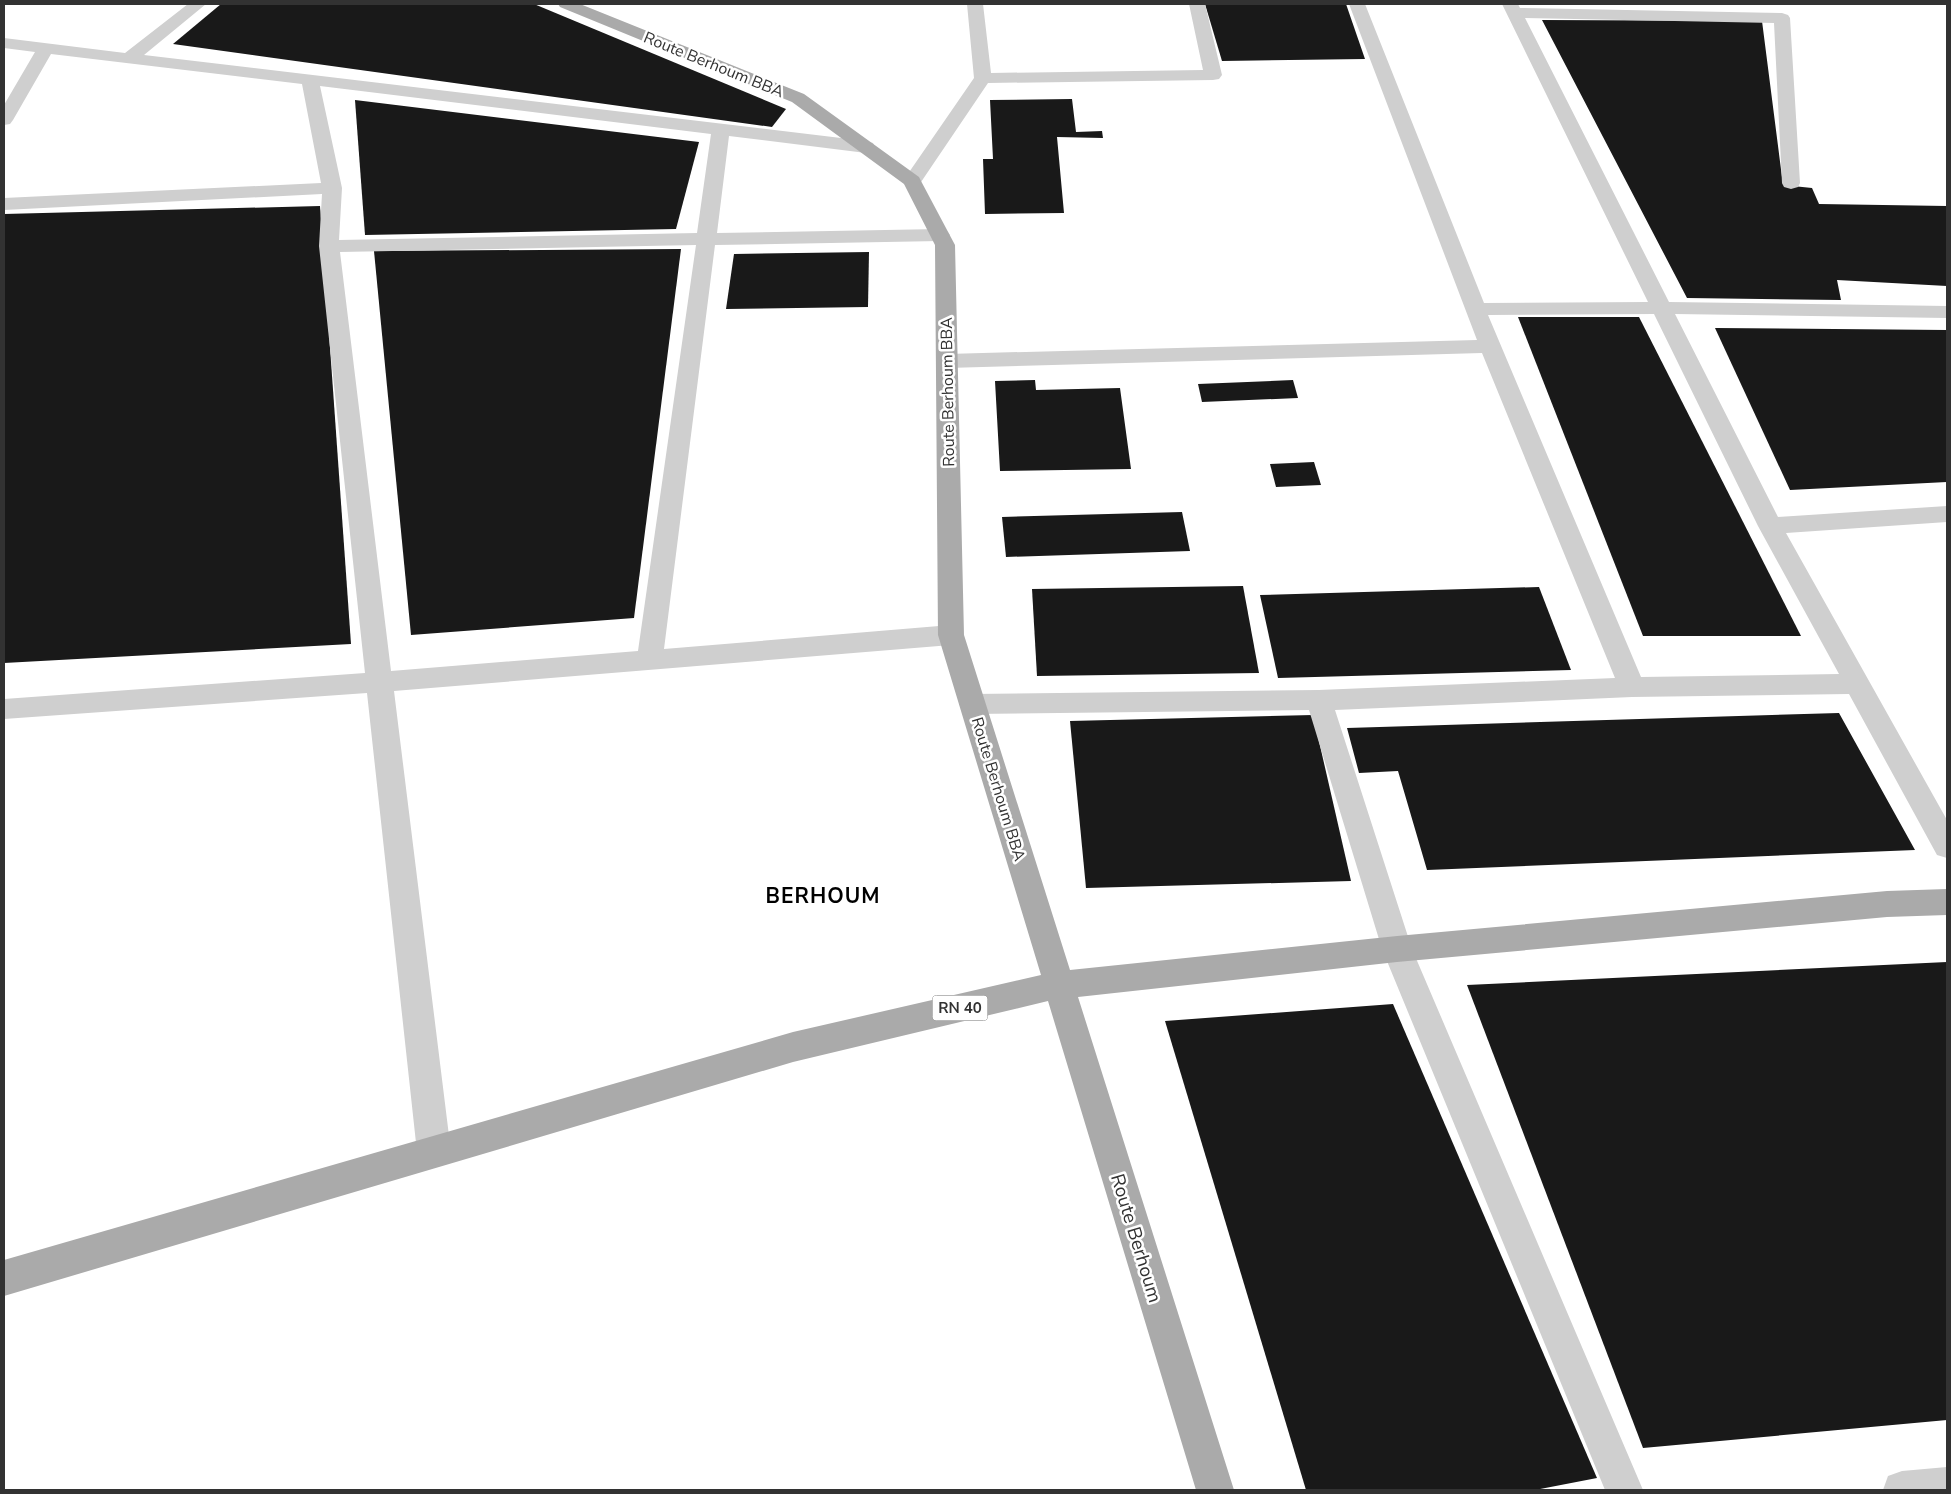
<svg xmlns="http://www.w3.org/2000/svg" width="1951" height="1494" font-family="'Nunito Sans',sans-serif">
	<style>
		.building { fill: #191919 }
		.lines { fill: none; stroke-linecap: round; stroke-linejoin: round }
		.minor { fill: #cfcfcf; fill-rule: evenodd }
		.major { fill: #aaa; fill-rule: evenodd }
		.labels { text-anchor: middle; stroke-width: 5; stroke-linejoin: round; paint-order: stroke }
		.shield { fill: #fff; stroke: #707070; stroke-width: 1 }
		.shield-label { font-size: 15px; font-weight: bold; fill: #323232 }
		.street-label { font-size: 16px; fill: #323232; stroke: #fff }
		.near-street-label { font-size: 19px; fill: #323232; stroke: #fff }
		.district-label { font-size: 21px; font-weight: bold; letter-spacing: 1px; fill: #000; stroke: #fff }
	</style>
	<rect width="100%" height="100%" fill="#fff"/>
	<!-- building -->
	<g class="building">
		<path d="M221 4H534L786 109 772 127 173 44Z"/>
		<path d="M1205 4H1346L1365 59 1222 61Z"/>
		<path d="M1542 20 1762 21 1783 185 1812 188 1819 204 1947 206V286L1837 280 1841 300 1687 298Z"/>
		<path d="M1072 99 1076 132 1102 131 1103 138 1057 137 1064 213 985 214 983 159H993L990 100Z"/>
		<path d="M355 100 699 142 676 229 365 235Z"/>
		<path d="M320 206 351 644 4 663V214Z"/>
		<path d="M681 249 634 618 411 635 374 251Z"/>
		<path d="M869 252 868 307 726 309 734 254Z"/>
		<path d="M1518 317H1639L1801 636H1643Z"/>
		<path d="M1715 328 1947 330V482L1790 490Z"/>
		<path d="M1035 380 1036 390 1120 388 1131 469 1000 471 995 381Z"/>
		<path d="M1293 380 1298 398 1202 402 1198 384Z"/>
		<path d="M1314 462 1321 485 1276 487 1270 464Z"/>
		<path d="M1182 512 1190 551 1006 557 1002 517Z"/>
		<path d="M1243 586 1259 673 1037 676 1032 589Z"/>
		<path d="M1539 587 1571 670 1278 678 1260 595Z"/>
		<path d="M1839 713 1915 850 1427 870 1398 771 1359 773 1347 728Z"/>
		<path d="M1313 715 1351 881 1086 888 1070 721Z"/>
		<path d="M1947 962V1420L1643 1448 1467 985Z"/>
		<path d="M1393 1004 1597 1478 1535 1490H1306L1165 1021Z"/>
	</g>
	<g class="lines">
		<!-- minor -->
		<g class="minor">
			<path d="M188 4H206L144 55 866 141 873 143 875 147 873 151 866 153 729 136 717 233 940 229 947 231 950 235 947 239 940 241 715 245 664 649 951 625 960 628 964 635 960 642 951 645 394 691 451 1152 446 1163 434 1168 422 1163 417 1152 367 693 4 719V699L365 673 319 246 322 194 4 210V198L321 183 302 84 51 54 13 120 10 124 4 125V105L35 52 4 48V38L125 53ZM320 86 711 134 697 233 339 240 342 188ZM696 245 638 651 391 671 340 252Z"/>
			<path d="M967 4H983L991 73 1203 70 1189 4H1205L1222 75 1219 79 1213 80 988 83 919 185 912 187 905 185 903 181 974 78Z"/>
			<path d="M1349 4H1365L1484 303 1648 302 1502 4H1518L1520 8 1782 13 1788 15 1790 18 1800 183 1798 187 1791 189 1784 187 1782 183 1774 23 1525 18 1669 302 1947 306V318L1675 314 1778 517 1947 506V522L1786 533 1947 820V858L1937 855 1849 694 1632 697 1335 710 1412 949 1643 1490H1605L1382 949 1309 710 972 714 963 711 959 704 963 697 972 694 1319 690 1615 678 1482 353 947 368 939 366 936 361 939 356 947 354 1477 340ZM1654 314 1758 526 1839 674 1641 677 1488 315Z"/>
			<path d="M1947 1467V1490H1883L1888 1476 1902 1471Z"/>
		</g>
		<!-- major -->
		<path class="major" d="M558 4H580L804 94 919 177 921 181 955 245 964 635 1070 970 1397 936 1887 891 1947 889V915L1887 917 1397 962 1078 997 1234 1490H1196L1048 1001 793 1062 4 1296V1260L793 1032 1041 975 938 635 935 245 904 184 792 102 560 7Z"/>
	</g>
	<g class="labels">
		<!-- shield labels -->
		<rect class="shield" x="932.5" y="995.5" width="55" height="25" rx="4"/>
		<g class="shield-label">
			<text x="960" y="1013">RN 40</text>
		</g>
		<!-- street labels -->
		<g class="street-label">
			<text transform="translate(714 64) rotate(22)" y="6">Route Berhoum BBA</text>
			<text transform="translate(947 392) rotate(-91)" y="6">Route Berhoum BBA</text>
			<text transform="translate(999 789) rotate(73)" y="6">Route Berhoum BBA</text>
		</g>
		<!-- near-street labels -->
		<g class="near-street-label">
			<text transform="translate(1137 1238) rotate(73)" y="7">Route Berhoum</text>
		</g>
		<!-- district labels -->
		<g class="district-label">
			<text x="823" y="903">BERHOUM</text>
		</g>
	</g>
	<!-- border -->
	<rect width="1951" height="1494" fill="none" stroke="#323232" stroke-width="10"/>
</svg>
